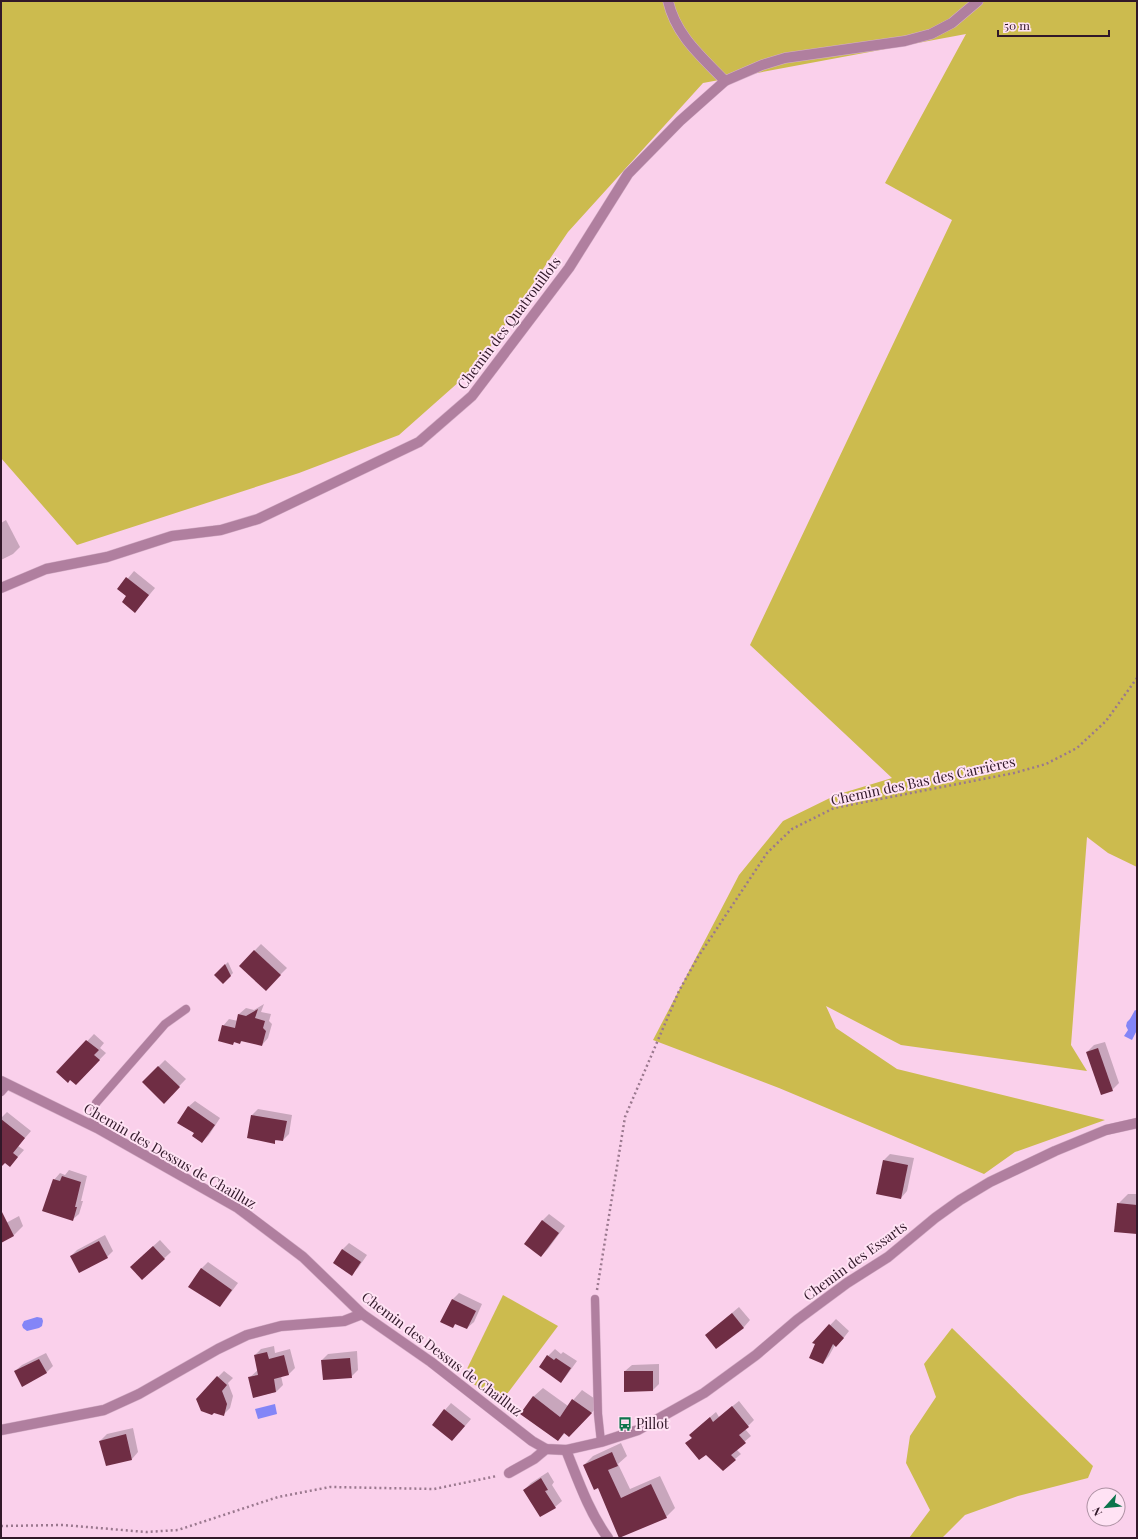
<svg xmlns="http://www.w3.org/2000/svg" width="1138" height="1539" font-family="'Playfair Display',serif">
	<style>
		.green { fill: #ccbb4e }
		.water { fill: #8385f7 }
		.shadow { fill: #0003 }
		.building { fill: #6f2d44 }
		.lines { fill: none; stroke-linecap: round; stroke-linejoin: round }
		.lane-casing { stroke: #d6afc8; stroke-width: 9 }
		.street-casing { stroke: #d6afc8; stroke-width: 11 }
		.path { stroke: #9a788e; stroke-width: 2.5; stroke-dasharray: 2 3; stroke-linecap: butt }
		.lane { stroke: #b07f9f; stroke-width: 8 }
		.street { stroke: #b07f9f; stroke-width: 10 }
		.labels { text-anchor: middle; stroke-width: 4; stroke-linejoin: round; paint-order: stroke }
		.street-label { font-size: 14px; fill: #311829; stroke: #ffe2f4 }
		.poi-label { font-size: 14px; fill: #311829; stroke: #ffe2f4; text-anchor: start }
	</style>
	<rect width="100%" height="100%" fill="#fad0eb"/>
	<!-- green -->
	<g class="green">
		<path d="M1 1H1137V867L1108 853 1087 837 1071 1045 1087 1071 901 1045 826 1006 836 1028 897 1069 1105 1120 1015 1152 984 1174 779 1088 653 1040 739 875 783 821 836 795 892 778 750 645 952 220 885 183 966 34 703 83 568 232 478 365 399 435 299 473 77 545 1 458Z"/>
		<path d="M503 1295 558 1326 501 1402 463 1377Z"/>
		<path d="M952 1328 1093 1466 1088 1478 1018 1496 965 1515 942 1538H909L930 1510 906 1463 910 1436 936 1397 924 1364Z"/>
	</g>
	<!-- water -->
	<g class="water">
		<path d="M1135 1010 1137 1011V1030L1132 1040 1124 1036 1128 1030 1126 1026 1127 1022 1130 1019Z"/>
		<path d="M37 1317 42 1318 43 1321 42 1326 39 1328 27 1331 23 1328 22 1325 24 1321Z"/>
		<path d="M275 1404 277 1414 258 1419 255 1409Z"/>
	</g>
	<!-- shadow -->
	<g class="shadow">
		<path d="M6 520 20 547 13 554 1 560V523Z"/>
		<path d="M134 571 155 588 141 605 119 589Z"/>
		<path d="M261 944 287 968 272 983 240 966Z"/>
		<path d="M228 962 233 973 223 983 215 975Z"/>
		<path d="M264 1004 261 1012 271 1014 269 1021 272 1024 268 1038 262 1045 243 1040 240 1043 235 1042 233 1043 223 1026 229 1019 238 1021 239 1014 246 1008 254 1010Z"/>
		<path d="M94 1034 104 1043 100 1048 106 1053 76 1084 70 1079 58 1072Z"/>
		<path d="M1105 1042 1119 1083 1112 1090 1087 1052 1094 1045Z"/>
		<path d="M165 1060 186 1079 164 1102 143 1082Z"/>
		<path d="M195 1101 220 1118 209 1135 202 1142 195 1133 188 1107Z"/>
		<path d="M258 1109 292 1115 289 1134 283 1140 278 1139 274 1142 252 1115Z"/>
		<path d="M7 1112 31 1131 18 1146 24 1150 16 1159 1 1158V1118Z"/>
		<path d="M890 1154 914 1158 907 1191 901 1198 884 1160Z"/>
		<path d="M69 1170 87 1176 81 1201H83L79 1214 72 1220 54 1180 60 1173 65 1175Z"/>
		<path d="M1128 1194H1137V1233L1118 1204Z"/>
		<path d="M549 1214 565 1226 548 1249 541 1256 525 1244 543 1220Z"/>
		<path d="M19 1216 23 1226 13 1236 1 1242V1223L4 1224Z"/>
		<path d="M105 1235 113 1251 107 1257 71 1256 77 1250Z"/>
		<path d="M160 1240 171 1252 142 1279 138 1260Z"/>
		<path d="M349 1243 367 1255 358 1268 351 1274 342 1250Z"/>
		<path d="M208 1262 238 1283 226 1299 220 1306 201 1269Z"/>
		<path d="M459 1293 482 1304 474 1322 467 1328 456 1323 453 1327 452 1300Z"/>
		<path d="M739 1307 750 1320 744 1327 716 1347 706 1335Z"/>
		<path d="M836 1319 849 1331 842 1340 835 1345 829 1356 823 1363 817 1344 814 1342Z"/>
		<path d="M274 1346 275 1353 290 1349 295 1368 288 1375 281 1376 283 1385 276 1392 254 1397 249 1378 258 1370 255 1355 261 1349Z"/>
		<path d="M555 1349 561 1354 563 1352 577 1361 567 1375 561 1382 548 1356Z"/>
		<path d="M357 1351 358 1370 351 1377 322 1360 328 1354Z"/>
		<path d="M46 1353 53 1366 46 1373 15 1371 22 1365Z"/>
		<path d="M659 1364V1384L653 1390 625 1371 632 1365Z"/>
		<path d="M224 1371 233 1378 228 1383 233 1396 230 1408 223 1415 214 1412 218 1377Z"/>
		<path d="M543 1388 568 1406 582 1390 601 1403 569 1436 565 1433 558 1440 533 1397Z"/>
		<path d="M739 1401 754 1420 745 1429 751 1436 736 1449 741 1454 735 1459 706 1454 686 1444 693 1437 696 1429 716 1412 719 1417Z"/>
		<path d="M451 1403 471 1419 459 1433 445 1410Z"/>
		<path d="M133 1428 138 1452 132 1459 100 1441 107 1434Z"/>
		<path d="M621 1443 627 1456 618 1464 630 1489 660 1476 675 1508 666 1517 620 1537 598 1487 584 1465 593 1456Z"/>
		<path d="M548 1472 554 1482 552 1485 562 1501 555 1507 524 1490 531 1483Z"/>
	</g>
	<!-- building -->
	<g class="building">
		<path d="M126 577 149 595 135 613 122 602 126 596 117 589Z"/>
		<path d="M254 950 281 975 266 991 239 966Z"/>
		<path d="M225 964 231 976 223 984 214 975Z"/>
		<path d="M258 1009 255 1018 265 1021 263 1028 266 1031 262 1046 241 1041 240 1044 234 1042 233 1045 218 1041 222 1025 235 1028 238 1014 246 1016Z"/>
		<path d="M86 1040 99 1050 94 1055 100 1060 76 1085 70 1080 68 1083 56 1072Z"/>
		<path d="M1098 1048 1113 1091 1101 1095 1086 1052Z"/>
		<path d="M158 1066 180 1087 164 1104 142 1082Z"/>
		<path d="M188 1106 215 1125 202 1143 192 1136 194 1133 177 1123Z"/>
		<path d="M251 1115 287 1121 283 1141 275 1140V1144L247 1138Z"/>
		<path d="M1 1119 25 1138 13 1153 18 1157 10 1167 5 1163 1 1167Z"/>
		<path d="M883 1160 908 1165 901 1199 876 1194Z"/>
		<path d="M62 1176 81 1182 75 1207H77L73 1221 42 1211 53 1179 60 1181Z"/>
		<path d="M1117 1203 1137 1205V1234L1114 1232Z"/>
		<path d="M1 1210 14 1236 1 1243Z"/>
		<path d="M542 1220 559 1233 541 1257 524 1244Z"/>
		<path d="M99 1241 108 1258 79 1273 70 1256Z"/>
		<path d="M153 1246 165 1259 142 1280 130 1267Z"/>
		<path d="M342 1249 361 1262 352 1276 333 1263Z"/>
		<path d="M201 1268 232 1290 220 1307 188 1287Z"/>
		<path d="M452 1299 476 1311 467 1329 455 1324 453 1328 440 1322Z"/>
		<path d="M732 1313 744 1328 716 1349 705 1335Z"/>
		<path d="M829 1324 844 1338 836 1347 833 1344 823 1364 809 1358 815 1344 812 1343Z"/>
		<path d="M267 1352 269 1359 284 1355 289 1375 274 1379 276 1392 253 1398 248 1377 258 1375 254 1355Z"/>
		<path d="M547 1355 554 1360 556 1358 571 1368 561 1383 539 1367Z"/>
		<path d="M350 1358 352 1378 323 1380 321 1360Z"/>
		<path d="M39 1359 47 1373 22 1387 14 1371Z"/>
		<path d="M624 1371H653V1391L624 1392Z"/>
		<path d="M217 1376 227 1385 222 1391 227 1404 224 1416 214 1413 212 1415 201 1411 196 1399Z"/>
		<path d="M533 1396 560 1417 572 1399 592 1413 569 1437 564 1433 558 1441 520 1414Z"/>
		<path d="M732 1406 749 1427 739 1435 746 1443 731 1455 736 1460 723 1471 706 1455 699 1460 685 1443 692 1438 689 1435 710 1417 713 1422Z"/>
		<path d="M444 1409 465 1426 452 1441 432 1425Z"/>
		<path d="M126 1434 132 1460 106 1466 99 1441Z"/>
		<path d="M612 1452 618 1466 608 1470 621 1498 651 1484 667 1518 619 1538 598 1488 594 1490 583 1465Z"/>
		<path d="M541 1478 548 1490 545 1491 556 1508 540 1517 523 1490Z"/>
	</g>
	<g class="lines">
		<defs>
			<g id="lane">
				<path d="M1 1092 8 1084"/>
				<path d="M97 1128 93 1117 96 1103 165 1024 186 1009"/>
				<path d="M595 1299 598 1414 601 1442"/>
			</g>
			<g id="street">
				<path d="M668 1C676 36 702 57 725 81"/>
				<path d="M1 588 46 569 107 557 172 536 221 530 258 519 419 442 472 396 569 268 628 174 680 121 725 81 762 65 785 58 905 41 931 34 952 23 978 1"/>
				<path d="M1 1081 97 1128 238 1208 303 1257 362 1314 431 1362 532 1441 546 1449 566 1450 601 1442 638 1430 704 1393 756 1355 797 1320 847 1283 888 1257 935 1218 960 1200 990 1182 1055 1151 1106 1130 1137 1123"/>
				<path d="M1 1430 104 1410 139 1394 218 1349 247 1335 281 1326 344 1321 362 1314"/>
				<path d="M566 1450C578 1480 589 1512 608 1538"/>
				<path d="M509 1473 534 1459 546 1449"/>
			</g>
		</defs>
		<!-- lane casing -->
		<use href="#lane" class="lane-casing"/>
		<!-- street casing -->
		<use href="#street" class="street-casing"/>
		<!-- path -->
		<g class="path">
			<path d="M597 1290 625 1117 679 991 698 957 767 853 792 829 834 808 1014 773 1046 764 1077 748 1106 721 1137 678"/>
			<path d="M1 1526 63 1525 146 1532 178 1530 278 1497 330 1487 434 1489 497 1476"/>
		</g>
		<!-- lane -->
		<use href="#lane" class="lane"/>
		<!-- street -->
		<use href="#street" class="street"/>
	</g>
	<!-- icons -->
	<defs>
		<symbol id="bus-bare" viewBox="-9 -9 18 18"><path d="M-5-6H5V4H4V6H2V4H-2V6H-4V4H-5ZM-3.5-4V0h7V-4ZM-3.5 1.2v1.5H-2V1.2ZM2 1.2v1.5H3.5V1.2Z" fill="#0c744c" stroke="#ffe2f4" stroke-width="2.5" paint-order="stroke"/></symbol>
	</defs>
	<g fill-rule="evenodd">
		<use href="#bus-bare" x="615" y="1414" width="20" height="20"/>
	</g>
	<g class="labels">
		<!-- street labels -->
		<g class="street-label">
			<text transform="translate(509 323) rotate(-53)" y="5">Chemin des Quatrouillots</text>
			<text transform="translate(923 781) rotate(-12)" y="5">Chemin des Bas des Carrières</text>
			<text transform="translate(170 1156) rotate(30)" y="5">Chemin des Dessus de Chailluz</text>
			<text transform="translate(855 1261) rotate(-36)" y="5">Chemin des Essarts</text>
			<text transform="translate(442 1354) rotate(37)" y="5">Chemin des Dessus de Chailluz</text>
		</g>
		<!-- poi labels -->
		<g class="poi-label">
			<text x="636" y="1429">Pillot</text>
		</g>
	</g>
	<!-- border -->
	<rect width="1138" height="1539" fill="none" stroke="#311829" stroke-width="4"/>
	<!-- north arrow -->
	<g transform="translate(1106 1507) rotate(243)"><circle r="19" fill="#ffe2f4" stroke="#ad91a3"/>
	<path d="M0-3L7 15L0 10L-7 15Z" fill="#0c744c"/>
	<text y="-6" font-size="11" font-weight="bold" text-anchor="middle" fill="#311829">N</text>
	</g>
	<!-- scale -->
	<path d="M998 30v6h111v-6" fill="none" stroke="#311829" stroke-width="2"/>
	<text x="1004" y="30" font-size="12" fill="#311829" stroke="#ffe2f4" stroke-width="3" paint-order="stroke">50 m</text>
</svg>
